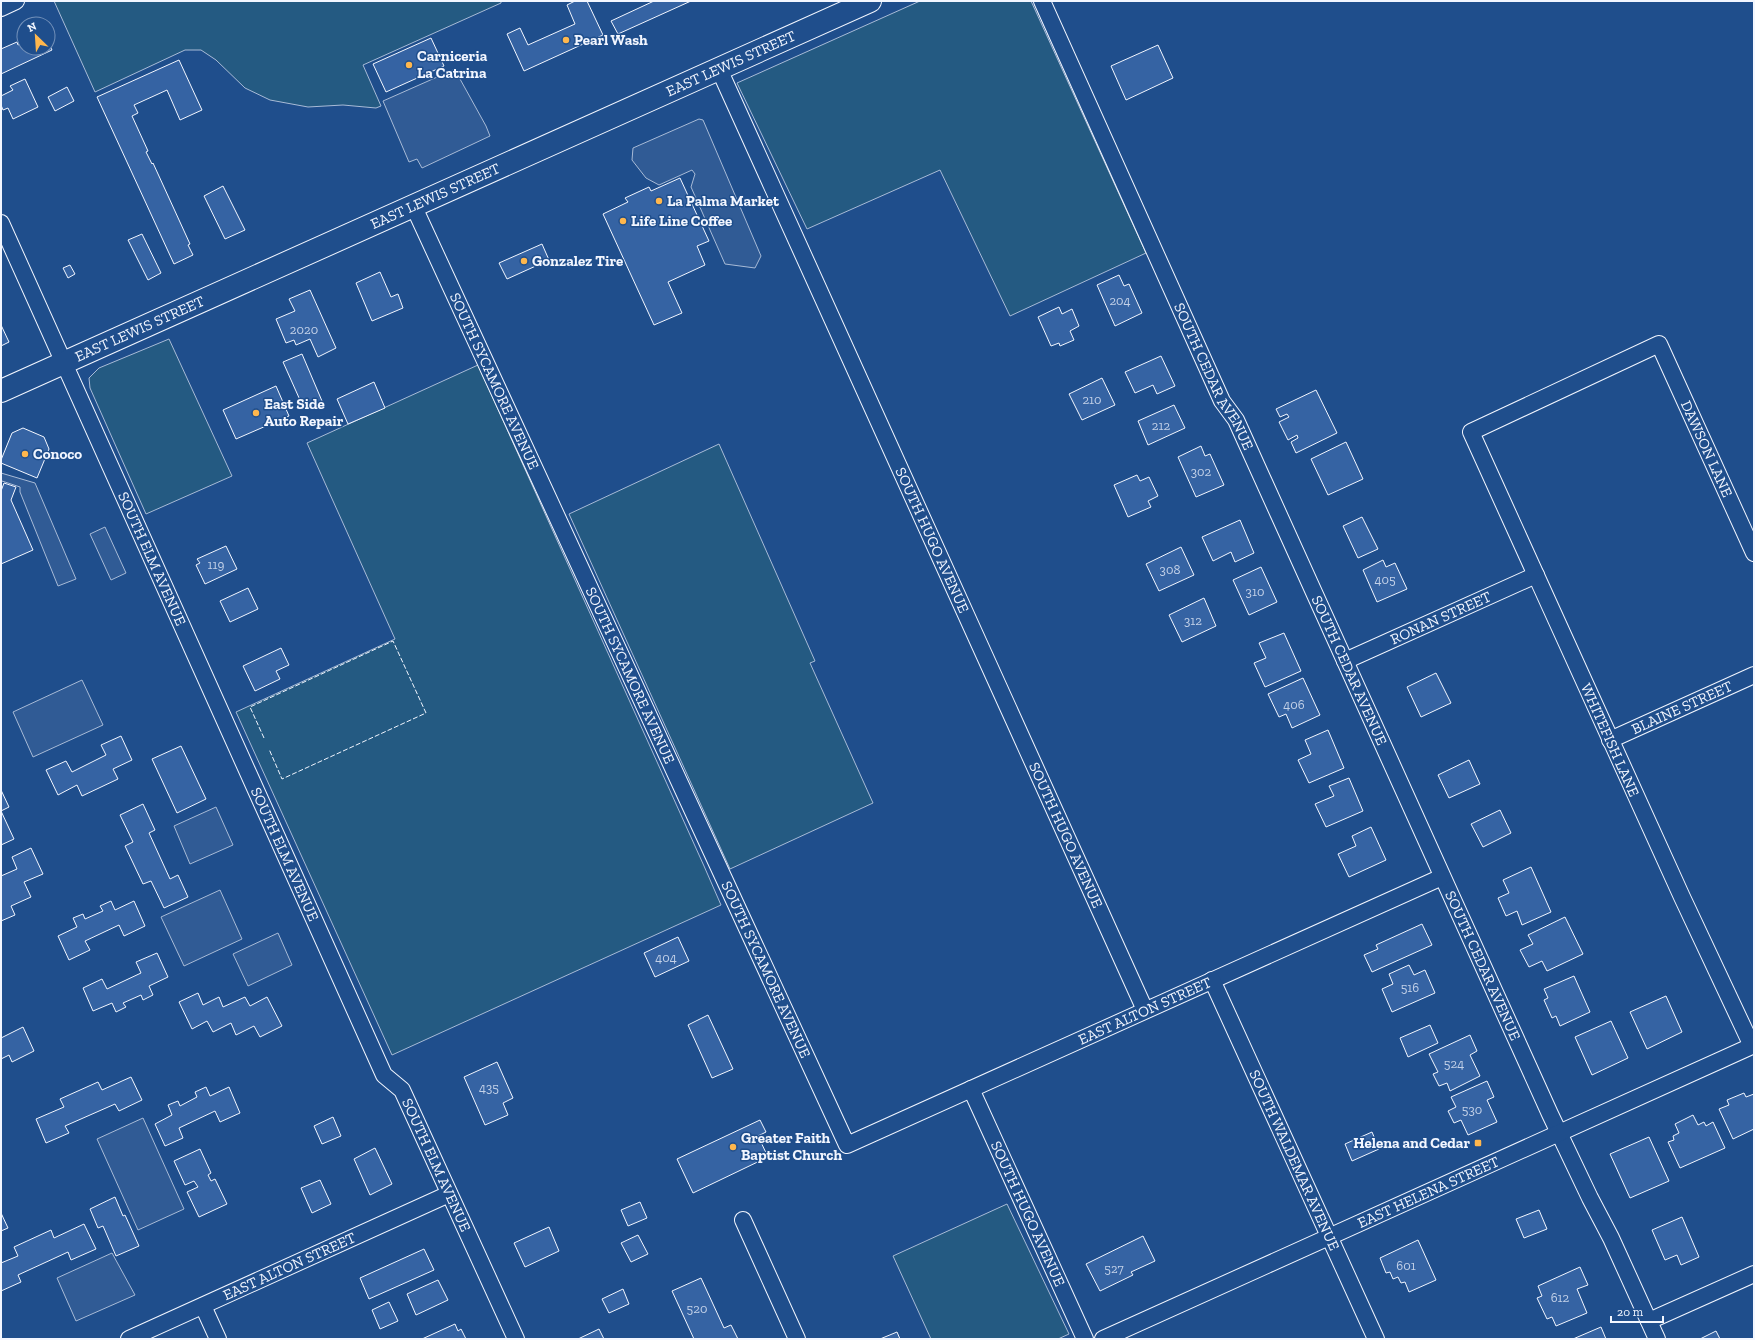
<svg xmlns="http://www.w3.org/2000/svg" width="1755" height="1340" font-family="'Zilla Slab',serif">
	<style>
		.green { fill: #245a82; stroke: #a8bbd7 }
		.parking { fill: #305b95; stroke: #a8bbd7 }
		.building { fill: #3563a3; stroke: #f2f6ff }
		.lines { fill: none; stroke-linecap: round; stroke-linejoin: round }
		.street-casing { stroke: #f2f6ff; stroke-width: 18 }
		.primary-casing { stroke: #f2f6ff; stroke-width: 24 }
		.street { stroke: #1f4e8c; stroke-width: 16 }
		.primary { stroke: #1f4e8c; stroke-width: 22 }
		.fence { stroke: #f2f6ff; stroke-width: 1; stroke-dasharray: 5 2; stroke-linecap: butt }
		.poi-dot { fill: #ffb74d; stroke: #1f4e8c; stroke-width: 1.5 }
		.labels { text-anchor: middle; stroke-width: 3; stroke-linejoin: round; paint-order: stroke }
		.number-label { font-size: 13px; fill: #c3d1e8 }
		.poi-label { font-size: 15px; font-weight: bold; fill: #f2f6ff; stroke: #1f4e8c; text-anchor: start }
		.street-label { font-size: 15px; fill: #f2f6ff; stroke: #1f4e8c }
	</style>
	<rect width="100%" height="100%" fill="#1f4e8c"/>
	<!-- green -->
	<g class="green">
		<path d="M54 1H501V3L363 65 381 106 376 108 343 105 308 107 270 100 245 88 216 60 201 50H185L95 92Z"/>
		<path d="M920 1H1031L1146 253 1010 316 940 170 807 229 737 83Z"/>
		<path d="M169 339 232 476 146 514 90 388 89 378 99 368Z"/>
		<path d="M478 365 704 866 721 905 392 1055 236 712 395 639 307 443Z"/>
		<path d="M719 444 815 661 810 663 873 803 730 869 569 514Z"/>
		<path d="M1007 1204 1069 1334 1058 1339H931L893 1256Z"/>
	</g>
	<!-- parking -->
	<g class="parking">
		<path d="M453 70 460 79 486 126 490 136 422 168 417 159 409 162 383 101Z"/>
		<path d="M699 119 703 120 761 256 755 268 725 264 691 187 695 174 692 170 659 185 646 178 632 160 633 148Z"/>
		<path d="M1 473 35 483 76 579 58 586 20 492V487L2 481 1 484Z"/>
		<path d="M105 527 126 573 111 580 90 534Z"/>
		<path d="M82 680 103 725 33 757 13 712Z"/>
		<path d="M216 807 233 845 190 864 174 826Z"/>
		<path d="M220 890 242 939 184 966 161 917Z"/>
		<path d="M278 933 292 965 248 986 233 954Z"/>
		<path d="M143 1118 184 1209 138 1230 97 1139Z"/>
		<path d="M112 1253 135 1295 76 1321 57 1278Z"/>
	</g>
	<!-- building -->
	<g class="building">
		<path d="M575 1H587L603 35 524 71 507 34 520 28 528 45 575 24 567 5Z"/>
		<path d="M654 1H691L618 34 611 21Z"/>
		<path d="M431 38 444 66 386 92 373 64Z"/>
		<path d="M17 42 18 45 24 42V48H48V42L52 50 1 74V49Z"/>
		<path d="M1158 45 1173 78 1126 100 1111 66Z"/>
		<path d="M179 60 202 110 180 120 167 90 134 105 138 113 132 116 148 151 146 152 152 164 153 163 190 244 188 245 193 255 174 264 97 97Z"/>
		<path d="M25 79 38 107 13 119 8 108 3 110 1 105V96L13 90 10 86Z"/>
		<path d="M67 87 74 101 55 111 48 97Z"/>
		<path d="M680 178 709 241 697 246 705 265 668 282 682 313 654 325 603 214 628 202 625 198 649 187 651 191Z"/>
		<path d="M223 186 245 230 225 239 204 196Z"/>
		<path d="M142 234 161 273 148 280 128 240Z"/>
		<path d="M542 244 549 260 507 279 499 263Z"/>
		<path d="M70 265 75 274 68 278 63 268Z"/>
		<path d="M380 272 391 297 398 294 403 308 372 321 356 283Z"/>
		<path d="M1119 275 1124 286 1129 284 1142 313 1115 326 1097 285Z"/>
		<path d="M310 290 336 348 318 357 310 339 296 345 294 340 286 343 276 319 295 311 289 299Z"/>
		<path d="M1059 307 1062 314 1072 309 1079 326 1070 331 1074 340 1060 346 1059 343 1051 346 1038 317Z"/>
		<path d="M1 325 9 342 1 346Z"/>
		<path d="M302 354 322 401 304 409 283 362Z"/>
		<path d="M1161 356 1175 386 1157 394 1153 385 1135 393 1125 372Z"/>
		<path d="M1102 378 1115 405 1082 420 1069 394Z"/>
		<path d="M374 382 385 408 348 424 337 399Z"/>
		<path d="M276 386 289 416 236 439 223 410Z"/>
		<path d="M1316 390 1337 433 1296 453 1291 442 1298 438 1297 435 1288 440 1279 422 1289 417 1287 414 1280 417 1276 409Z"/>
		<path d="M1174 405 1185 428 1148 445 1138 421Z"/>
		<path d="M23 428 44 437 49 449 37 478 1 463V460L12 433Z"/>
		<path d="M1346 442 1363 479 1328 495 1311 459Z"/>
		<path d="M1201 446 1205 456 1210 454 1224 485 1196 497 1178 457Z"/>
		<path d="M1137 475 1140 481 1149 477 1158 496 1148 501 1151 507 1128 517 1114 485Z"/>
		<path d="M4 483 16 487 11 500 33 550 1 564V491Z"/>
		<path d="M1362 517 1378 549 1358 558 1343 526Z"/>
		<path d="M1240 520 1254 553 1235 562 1231 552 1213 561 1202 537Z"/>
		<path d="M226 546 237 569 205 584 196 565 200 563 197 559Z"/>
		<path d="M1181 547 1194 575 1159 591 1146 564Z"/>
		<path d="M1383 560 1386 567 1395 563 1407 589 1377 602 1363 570Z"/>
		<path d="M1261 567 1277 602 1249 615 1233 580Z"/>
		<path d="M248 588 258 609 230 622 220 601Z"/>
		<path d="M1204 598 1216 626 1182 642 1169 615Z"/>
		<path d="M1284 633 1301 671 1265 687 1254 663 1266 658 1259 643Z"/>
		<path d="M281 648 289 665 276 671 280 679 255 691 243 666Z"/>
		<path d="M1436 673 1451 703 1421 717 1407 687Z"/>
		<path d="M1303 678 1320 715 1292 728 1286 714 1279 717 1268 694Z"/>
		<path d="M1328 730 1344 768 1309 783 1298 760 1311 754 1305 740Z"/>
		<path d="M121 736 132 760 113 769 118 779 82 796 77 785 58 795 46 770 66 761 72 772 106 755 101 745Z"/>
		<path d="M181 746 206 799 177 813 152 759Z"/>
		<path d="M1469 760 1480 784 1449 798 1438 775Z"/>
		<path d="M1349 778 1363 811 1326 827 1315 804 1334 796 1329 786Z"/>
		<path d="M1 790 9 807 1 811 14 839 1 845Z"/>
		<path d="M143 804 155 830 149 833 170 879 178 875 188 897 164 908 151 881 143 884 125 846 133 842 120 815Z"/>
		<path d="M1500 810 1511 833 1483 847 1471 824Z"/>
		<path d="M1371 827 1386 860 1349 877 1338 854 1356 846 1352 836Z"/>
		<path d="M31 848 43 874 24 882 31 897 11 906 15 915 1 921V876L17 869 12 857Z"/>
		<path d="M1531 867 1551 912 1522 925 1517 911 1506 916 1498 898 1509 893 1503 880Z"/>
		<path d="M111 901 115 910 134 901 145 926 124 936 119 925 85 941 90 950 69 960 58 936 77 927 73 918 83 914 85 919 103 911 100 906Z"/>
		<path d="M1565 917 1583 954 1547 971 1542 961 1529 967 1520 950 1533 944 1528 935Z"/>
		<path d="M1422 924 1432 945 1372 972 1364 955 1378 949 1376 945Z"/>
		<path d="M678 937 689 961 655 977 644 953Z"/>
		<path d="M157 953 168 977 149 986 153 995 143 1000 141 995 123 1003 126 1007 116 1012 112 1003 93 1011 83 988 102 979 107 989 141 973 136 962Z"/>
		<path d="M1409 965 1414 975 1425 970 1435 993 1392 1012 1382 989 1393 984 1389 974Z"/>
		<path d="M1574 976 1590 1012 1560 1026 1556 1016 1552 1018 1544 1000 1548 998 1544 989Z"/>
		<path d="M198 993 203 1005 219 997 223 1007 245 997 250 1006 267 997 282 1026 260 1037 254 1026 236 1035 231 1023 213 1032 207 1021 192 1029 179 1002Z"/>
		<path d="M1666 996 1682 1032 1647 1049 1630 1012Z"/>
		<path d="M708 1015 733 1069 712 1078 688 1025Z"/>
		<path d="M1611 1021 1628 1058 1592 1075 1575 1037Z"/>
		<path d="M1430 1025 1438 1043 1408 1057 1400 1038Z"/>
		<path d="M23 1027 34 1051 12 1062 9 1055 1 1059V1038Z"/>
		<path d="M1470 1035 1477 1051 1470 1055 1480 1076 1450 1091 1447 1083 1439 1086 1433 1074 1438 1072 1429 1054Z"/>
		<path d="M497 1062 513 1098 503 1103 508 1115 485 1125 464 1077Z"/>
		<path d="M131 1077 142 1100 119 1111 115 1104 65 1126 69 1133 46 1143 36 1119 64 1107 60 1099 98 1082 102 1090Z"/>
		<path d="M1487 1081 1494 1097 1487 1100 1497 1122 1468 1135 1461 1120 1454 1123 1448 1111 1456 1107 1451 1097Z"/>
		<path d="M206 1087 210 1096 229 1087 240 1113 220 1122 215 1111 179 1128 183 1138 165 1146 155 1124 172 1115 168 1105 178 1101 180 1106 197 1097 195 1092Z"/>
		<path d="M1744 1093 1746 1097 1754 1094V1129L1733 1139 1719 1109 1729 1105 1727 1100Z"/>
		<path d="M1693 1115 1698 1125 1704 1122 1706 1126 1713 1122 1725 1148 1680 1168 1668 1142 1674 1140 1673 1136 1679 1133 1675 1124Z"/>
		<path d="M333 1117 341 1136 322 1144 314 1126Z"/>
		<path d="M760 1120 766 1132 758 1136 768 1157 693 1193 677 1159Z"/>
		<path d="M1372 1132 1379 1149 1352 1161 1345 1144Z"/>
		<path d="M1649 1137 1669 1181 1630 1198 1610 1154Z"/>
		<path d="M375 1148 392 1184 370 1195 354 1159Z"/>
		<path d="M200 1149 211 1173 208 1175 211 1181 215 1179 227 1204 199 1217 187 1192 198 1187 194 1181 185 1185 174 1161Z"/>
		<path d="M320 1180 331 1204 312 1213 301 1188Z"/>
		<path d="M115 1197 123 1216 125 1215 139 1246 116 1256 103 1226 98 1228 90 1209Z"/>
		<path d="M640 1202 647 1218 628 1226 621 1210Z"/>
		<path d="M1539 1210 1547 1229 1524 1238 1516 1219Z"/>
		<path d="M1 1213 8 1228 1 1231Z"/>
		<path d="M1682 1217 1699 1257 1681 1265 1677 1255 1665 1260 1652 1230Z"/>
		<path d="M84 1224 96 1249 71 1260 68 1252 18 1275 21 1282 1 1291V1263L18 1256 14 1247 51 1230 54 1238Z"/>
		<path d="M549 1227 559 1251 525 1267 514 1243Z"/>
		<path d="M638 1235 648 1254 631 1262 621 1243Z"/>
		<path d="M1143 1236 1155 1261 1131 1272 1133 1275 1100 1291 1086 1264Z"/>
		<path d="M1418 1240 1436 1280 1409 1292 1405 1282 1401 1283 1398 1277 1393 1279 1390 1272 1386 1273 1380 1258Z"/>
		<path d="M424 1249 434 1270 369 1299 360 1278Z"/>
		<path d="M1580 1267 1588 1285 1577 1289 1587 1313 1556 1326 1552 1317 1547 1319 1537 1298 1542 1296 1538 1286Z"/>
		<path d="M701 1278 724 1328 731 1325 738 1339H694L672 1291Z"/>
		<path d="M438 1280 448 1300 416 1315 407 1294Z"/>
		<path d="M623 1289 629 1304 609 1313 602 1299Z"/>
		<path d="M389 1302 398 1321 380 1329 372 1310Z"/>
		<path d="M455 1324 458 1331 461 1329 466 1339H422Z"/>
		<path d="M1601 1327 1606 1339H1573Z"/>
		<path d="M599 1329 604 1339H578Z"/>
		<path d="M1716 1331 1720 1339H1700Z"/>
		<path d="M897 1332 900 1339H880Z"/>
	</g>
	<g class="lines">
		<defs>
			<g id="street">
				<path id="s1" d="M1042 1 1222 401 1236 420 1550 1114 1590 1198 1611 1238 1657 1339"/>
				<path d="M1 8 16 1"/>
				<path id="s2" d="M719 69 1145 1010"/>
				<path id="s3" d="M413 205 847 1145 1442 877"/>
				<path id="s4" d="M1 223 384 1075 402 1090 516 1339"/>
				<path id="s5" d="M1345 661 1536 575"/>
				<path id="s6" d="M1610 740 1754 675"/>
				<path id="s7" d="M1212 980 1376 1339"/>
				<path id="s8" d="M1752 1046 1682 897 1471 432 1659 344 1754 553"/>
				<path id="s9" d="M971 1089 1085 1339"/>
				<path d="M743 1220 797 1339"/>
				<path d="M203 1306 218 1339"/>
				<path d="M1649 1321 1754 1274"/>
				<path id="s10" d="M129 1339 449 1194"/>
				<path id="s11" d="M1103 1339 1754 1045"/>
			</g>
			<g id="primary">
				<path id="s12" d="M1 391 870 1"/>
			</g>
		</defs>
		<!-- street casing -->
		<use href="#street" class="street-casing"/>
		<!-- primary casing -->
		<use href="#primary" class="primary-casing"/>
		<!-- street -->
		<use href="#street" class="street"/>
		<!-- primary -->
		<use href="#primary" class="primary"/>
		<!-- fence -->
		<path class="fence" d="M264 738 250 707 393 641 426 713 282 779 269 749"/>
	</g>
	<!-- markers -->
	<g class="poi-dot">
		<circle cx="566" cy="40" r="4"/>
		<circle cx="409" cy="65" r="4"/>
		<circle cx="659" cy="201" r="4"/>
		<circle cx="623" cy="221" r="4"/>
		<circle cx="524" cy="261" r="4"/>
		<circle cx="256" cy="413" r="4"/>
		<circle cx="25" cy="454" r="4"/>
		<rect x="1474" y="1139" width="8" height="8" rx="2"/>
		<circle cx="733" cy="1147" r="4"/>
	</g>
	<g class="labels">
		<!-- number labels -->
		<g class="number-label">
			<text x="1120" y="305">204</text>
			<text x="304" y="334">2020</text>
			<text x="1092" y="404">210</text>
			<text x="1161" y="430">212</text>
			<text x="1201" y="476">302</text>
			<text x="216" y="569">119</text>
			<text x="1170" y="574">308</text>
			<text x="1385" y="584">405</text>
			<text x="1255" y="596">310</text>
			<text x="1193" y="625">312</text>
			<text x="1294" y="709">406</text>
			<text x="666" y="962">404</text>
			<text x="1410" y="992">516</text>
			<text x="1454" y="1068">524</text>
			<text x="489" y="1092">435</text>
			<text x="1472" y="1114">530</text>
			<text x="1406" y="1270">601</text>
			<text x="1114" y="1273">527</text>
			<text x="1560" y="1302">612</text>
			<text x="697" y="1313">520</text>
		</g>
		<!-- poi labels -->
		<g class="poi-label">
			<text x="574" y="45">Pearl Wash</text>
			<text x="417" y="61">Carniceria<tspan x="417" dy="17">La Catrina</tspan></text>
			<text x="667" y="206">La Palma Market</text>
			<text x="631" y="226">Life Line Coffee</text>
			<text x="532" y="266">Gonzalez Tire</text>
			<text x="264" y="409">East Side<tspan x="264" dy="17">Auto Repair</tspan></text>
			<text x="33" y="459">Conoco</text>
			<text x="741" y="1143">Greater Faith<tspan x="741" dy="17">Baptist Church</tspan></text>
			<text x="1470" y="1148" text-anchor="end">Helena and Cedar</text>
		</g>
		<!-- street labels -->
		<g class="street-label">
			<text dy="5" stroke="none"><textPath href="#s12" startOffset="800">EAST LEWIS STREET</textPath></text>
			<text dy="5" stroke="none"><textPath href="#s12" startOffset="476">EAST LEWIS STREET</textPath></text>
			<text dy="5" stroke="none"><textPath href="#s12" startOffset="152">EAST LEWIS STREET</textPath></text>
			<text dy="5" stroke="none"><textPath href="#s1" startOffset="413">SOUTH CEDAR AVENUE</textPath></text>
			<text dy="5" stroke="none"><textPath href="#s3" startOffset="194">SOUTH SYCAMORE AVENUE</textPath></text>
			<text dy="5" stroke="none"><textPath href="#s8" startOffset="998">DAWSON LANE</textPath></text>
			<text dy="5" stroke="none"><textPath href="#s2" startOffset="517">SOUTH HUGO AVENUE</textPath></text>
			<text dy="5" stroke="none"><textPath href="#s4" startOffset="368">SOUTH ELM AVENUE</textPath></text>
			<text dy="5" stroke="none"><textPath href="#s5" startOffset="105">RONAN STREET</textPath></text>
			<text dy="5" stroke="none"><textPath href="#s1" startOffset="737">SOUTH CEDAR AVENUE</textPath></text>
			<text dy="5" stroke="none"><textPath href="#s3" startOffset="518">SOUTH SYCAMORE AVENUE</textPath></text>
			<text dy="5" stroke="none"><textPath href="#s6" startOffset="79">BLAINE STREET</textPath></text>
			<text transform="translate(1610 740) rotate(66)" y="5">WHITEFISH LANE</text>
			<text dy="5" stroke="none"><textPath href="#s2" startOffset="841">SOUTH HUGO AVENUE</textPath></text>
			<text dy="5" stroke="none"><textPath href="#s4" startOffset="692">SOUTH ELM AVENUE</textPath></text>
			<text dy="5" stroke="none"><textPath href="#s1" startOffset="1061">SOUTH CEDAR AVENUE</textPath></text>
			<text dy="5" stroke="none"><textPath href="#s3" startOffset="842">SOUTH SYCAMORE AVENUE</textPath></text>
			<text dy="5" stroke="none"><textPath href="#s3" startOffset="1362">EAST ALTON STREET</textPath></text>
			<text dy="5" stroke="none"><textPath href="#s7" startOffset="198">SOUTH WALDEMAR AVENUE</textPath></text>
			<text dy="5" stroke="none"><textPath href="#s4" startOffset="1040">SOUTH ELM AVENUE</textPath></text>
			<text dy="5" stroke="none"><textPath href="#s11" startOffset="357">EAST HELENA STREET</textPath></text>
			<text dy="5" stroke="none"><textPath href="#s9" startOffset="137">SOUTH HUGO AVENUE</textPath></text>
			<text dy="5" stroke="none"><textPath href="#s10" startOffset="176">EAST ALTON STREET</textPath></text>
		</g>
	</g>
	<!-- border -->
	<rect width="1755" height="1340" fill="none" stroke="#f2f6ff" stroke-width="4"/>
	<!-- north arrow -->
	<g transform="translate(36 36) rotate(335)"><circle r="19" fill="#1f4e8c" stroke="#7391ba"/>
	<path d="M0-3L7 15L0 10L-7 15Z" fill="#ffb74d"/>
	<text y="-6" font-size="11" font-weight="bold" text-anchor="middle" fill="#f2f6ff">N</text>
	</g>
	<!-- scale -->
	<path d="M1611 1316v6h52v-6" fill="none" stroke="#f2f6ff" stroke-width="2"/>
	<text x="1617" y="1316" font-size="12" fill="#f2f6ff" stroke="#1f4e8c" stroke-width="3" paint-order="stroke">20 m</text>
</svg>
